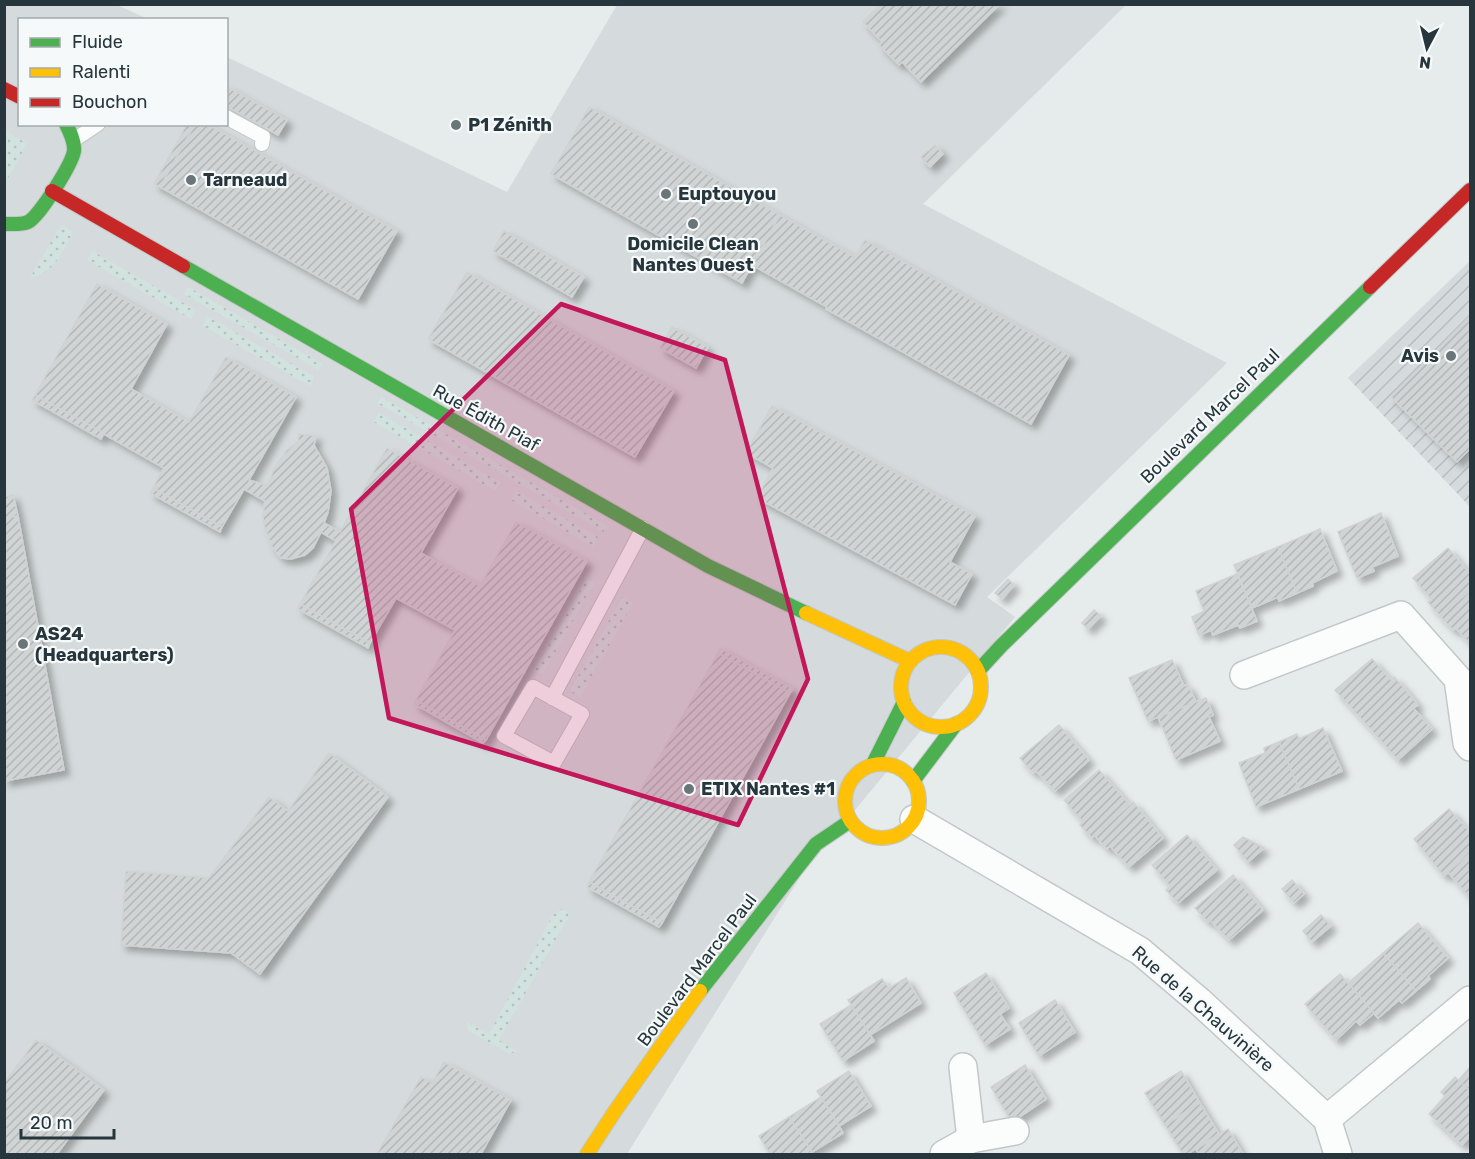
<svg xmlns="http://www.w3.org/2000/svg" width="1475" height="1159" font-family="Rubik,sans-serif">
	<style>
		.built { fill: #d5dbdc }
		.industrial { fill: url(#industrial-furrows) }
		.grass { fill: url(#grass-dots) }
		.building { fill: url(#building-hatch); stroke: #cfd3d4; stroke-width: 1.5; filter: url(#shadow) }
		.lines { fill: none; stroke-linecap: round; stroke-linejoin: round }
		.lane-casing { stroke: #c3c7c8; stroke-width: 16 }
		.street-casing { stroke: #c3c7c8; stroke-width: 30 }
		.fast-casing { stroke: #c2c8c8; stroke-width: 16 }
		.slow-casing { stroke: #c2c8c8; stroke-width: 16 }
		.jam-casing { stroke: #c2c8c8; stroke-width: 16 }
		.lane { stroke: #fbfcfc; stroke-width: 14 }
		.street { stroke: #fbfcfc; stroke-width: 27 }
		.fast { stroke: #4caf50; stroke-width: 14 }
		.slow { stroke: #ffc107; stroke-width: 14 }
		.jam { stroke: #c62828; stroke-width: 14 }
		.marked { fill: #c2185b; fill-opacity: 0.2; stroke: #c2185b; stroke-width: 4.5; stroke-linejoin: round }
		.poi-dot { fill: #697579; stroke: #f5f9f9; stroke-width: 2 }
		.labels { text-anchor: middle; stroke-width: 4.5; stroke-linejoin: round; paint-order: stroke }
		.poi-label { font-size: 18px; font-weight: bold; fill: #26363c; stroke: #f5f9f9; text-anchor: start }
		.street-label { font-size: 18px; fill: #26363c; stroke: #f5f9f9 }
	</style>
	<defs>
		<pattern id="industrial-furrows" width="10" height="10" patternUnits="userSpaceOnUse" patternTransform="scale(1.5)"><rect width="10" height="10" fill="#d5dbdc"/><path d="M-1 1l2-2M0 10L10 0M9 11l2-2" fill="none" stroke="#b7bdbe"/></pattern>
		<pattern id="grass-dots" width="8" height="8" patternUnits="userSpaceOnUse" patternTransform="scale(1.5)"><rect width="8" height="8" fill="#d1e2df"/><path d="M2 2h.1M6 6h.1" fill="none" stroke="#b3c2c0" stroke-width="1.8" stroke-linecap="round"/></pattern>
		<pattern id="building-hatch" width="6" height="6" patternUnits="userSpaceOnUse" patternTransform="scale(1.5)"><rect width="6" height="6" fill="#d0d4d5"/><path d="M-1 1l2-2M0 6l6-6M5 7l2-2" fill="none" stroke="#b2b7b8"/></pattern>
		<filter id="shadow"><feDropShadow dx="5.5" dy="5.5" stdDeviation="3" flood-color="#0004"/></filter>
	</defs>
	<rect width="100%" height="100%" fill="#e6ebeb"/>
	<!-- built -->
	<path class="built" d="M5 5H117L148 19 20 20V124H226L227 57 507 192 617 5H1126L923 204 1227 363 987 597 1015 617 802 874 627 1154H5Z"/>
	<!-- industrial -->
	<path class="industrial" d="M1470 261V507L1348 378Z"/>
	<!-- grass -->
	<g class="grass">
		<path d="M5 130 27 144 5 183H4Z"/>
		<path d="M61 225 73 232C62 252 55 273 30 278Z"/>
		<path d="M92 251 196 310 191 319 87 260Z"/>
		<path d="M188 287 323 364 319 370 184 294Z"/>
		<path d="M208 317 315 377 310 386 203 326Z"/>
		<path d="M381 397 608 526 604 532 377 403Z"/>
		<path d="M379 413 500 482 495 491 374 422Z"/>
		<path d="M516 491 598 537 593 547 511 500Z"/>
		<path d="M587 578 595 582 542 675 534 671Z"/>
		<path d="M622 597 633 603 580 697 570 691Z"/>
		<path d="M562 909 570 914 499 1040 517 1051 510 1054 467 1030V1022L489 1034 553 915Z"/>
	</g>
	<!-- building -->
	<g class="building">
		<path d="M880 4H1000L921 82 902 62 899 65 879 45 882 42 863 22Z"/>
		<path d="M226 86 287 120 278 135 226 106Z"/>
		<path d="M589 107 780 215 742 283 551 174Z"/>
		<path d="M187 124H195L160 187 154 184Z"/>
		<path d="M195 124H207L397 231 358 299 160 187Z"/>
		<path d="M935 145 943 154 930 167 921 157Z"/>
		<path d="M780 215 855 257 865 240 1069 355 1031 424 826 309 827 307 752 265Z"/>
		<path d="M504 231 584 277 572 297 493 251Z"/>
		<path d="M467 272 674 391 635 457 428 339Z"/>
		<path d="M97 284 167 324 131 389 189 422 226 357 296 397 249 480 268 486 274 468 287 450 298 442 299 434 316 436 314 445 327 468 331 491 328 512 324 523 340 532 387 448 458 488 421 553 480 586 516 522 587 561 486 740 416 700 455 630 396 598 370 643 300 604 336 541 321 532 313 548 305 555 291 559 281 558 272 547 265 528 263 516 265 501 244 489 222 527 153 488 164 468 35 395Z"/>
		<path d="M1470 316V449L1457 462 1391 397Z"/>
		<path d="M672 327 708 347 696 368 660 348Z"/>
		<path d="M35 395 104 433 101 439 32 400Z"/>
		<path d="M772 406 975 516 950 562 972 574 955 605 757 498 773 468 746 453Z"/>
		<path d="M153 488 222 527 220 532 150 493Z"/>
		<path d="M13 495 18 516 4 518V497Z"/>
		<path d="M1381 513 1398 556 1372 567 1374 571 1357 578 1338 532Z"/>
		<path d="M18 516 64 770 4 781V518Z"/>
		<path d="M1320 529 1337 571 1312 583 1313 586 1297 593 1278 547Z"/>
		<path d="M1278 547 1297 593 1279 601 1278 597 1252 608 1234 565Z"/>
		<path d="M1448 548 1470 574V591L1440 616 1428 602 1432 600 1413 578Z"/>
		<path d="M1237 574 1257 621 1240 628 1238 625 1213 635 1211 630 1199 635 1192 617 1204 611 1196 591Z"/>
		<path d="M1008 579 1014 585 1002 599 995 593Z"/>
		<path d="M1470 591V644L1456 628 1453 630 1440 616Z"/>
		<path d="M300 604 370 643 368 648 298 609Z"/>
		<path d="M1094 610 1101 616 1088 629 1082 623Z"/>
		<path d="M720 648 793 689 790 693 718 653Z"/>
		<path d="M718 653 790 693 662 923 589 882Z"/>
		<path d="M1372 659 1391 680 1394 677 1406 690 1366 724 1335 690Z"/>
		<path d="M1172 660 1184 686 1188 685 1196 702 1148 721 1129 678Z"/>
		<path d="M1406 690 1418 705 1413 708 1432 729 1398 760 1366 724Z"/>
		<path d="M1206 698 1213 715 1209 717 1220 741 1176 760 1158 717Z"/>
		<path d="M416 700 486 740 483 743 414 704Z"/>
		<path d="M1059 725 1089 760 1055 791 1036 771 1033 773 1020 758Z"/>
		<path d="M1323 728 1342 771 1299 789 1279 742 1297 734 1299 739Z"/>
		<path d="M1279 742 1299 789 1256 807 1239 763 1265 753 1264 748Z"/>
		<path d="M329 753 388 797 260 974 231 953 121 945 126 871 209 878 269 797 288 811Z"/>
		<path d="M1099 770 1130 805 1092 838 1080 825 1083 822 1064 800Z"/>
		<path d="M1133 802 1163 838 1129 867 1110 846 1107 849 1095 836Z"/>
		<path d="M1449 809 1467 829 1470 827V853L1444 876 1414 839Z"/>
		<path d="M1187 835 1217 870 1178 903 1166 890 1170 886 1152 865Z"/>
		<path d="M1243 837 1264 848 1248 862 1234 845Z"/>
		<path d="M1470 853V898L1448 872Z"/>
		<path d="M1233 875 1263 910 1229 940 1210 920 1208 922 1195 908Z"/>
		<path d="M1292 880 1304 894 1294 903 1282 889Z"/>
		<path d="M589 882 662 923 659 927 587 887Z"/>
		<path d="M1321 915 1331 926 1312 942 1303 931Z"/>
		<path d="M1418 923 1448 958 1428 976 1430 979 1416 991 1383 953Z"/>
		<path d="M1383 953 1416 991 1402 1003 1399 1000 1378 1018 1348 983Z"/>
		<path d="M986 973 1009 1008 1000 1014 1010 1029 985 1045 954 993Z"/>
		<path d="M1340 974 1374 1013 1360 1025 1356 1021 1336 1040 1305 1004Z"/>
		<path d="M906 978 921 1003 870 1035 848 1000 882 979 889 988Z"/>
		<path d="M1055 1000 1075 1032 1039 1056 1019 1023Z"/>
		<path d="M851 1005 874 1041 843 1061 820 1024Z"/>
		<path d="M36 1040 104 1090 57 1154H4V1083Z"/>
		<path d="M444 1062 511 1100 481 1154H377L421 1077 432 1083Z"/>
		<path d="M1025 1065 1046 1099 1012 1122 991 1087Z"/>
		<path d="M1470 1067V1091L1458 1081Z"/>
		<path d="M849 1071 871 1106 839 1126 817 1091Z"/>
		<path d="M1181 1071 1200 1103 1165 1125 1145 1093Z"/>
		<path d="M1455 1077 1470 1091V1136L1462 1145 1429 1114 1445 1096 1441 1092Z"/>
		<path d="M821 1097 843 1133 812 1152 789 1117Z"/>
		<path d="M1200 1103 1219 1134 1187 1154H1183L1165 1125Z"/>
		<path d="M789 1117 812 1152 808 1154H770L759 1136Z"/>
		<path d="M1228 1129 1243 1154H1199L1196 1149Z"/>
	</g>
	<g class="lines">
		<defs>
			<g id="lane">
				<path d="M226 117 263 137 262 144"/>
				<path d="M74 140 98 124"/>
				<path d="M533 687 582 714 554 763 504 736Z"/>
				<path d="M552 698 643 528"/>
			</g>
			<g id="street">
				<path d="M1244 675 1401 615 1458 679 1467 743 1470 747"/>
				<path d="M914 819 1140 951 1199 1001 1327 1119 1338 1154"/>
				<path d="M963 1067 971 1139"/>
				<path d="M1327 1119 1470 1000"/>
				<path d="M944 1154 971 1139 1015 1131"/>
			</g>
			<g id="fast">
				<path d="M4 224C11 224 21 225 28 222 39 217 72 164 74 151 75 142 70 132 66 124"/>
				<path d="M183 266 708 566 806 613"/>
				<path d="M978 671 1001 646 1370 287"/>
				<path d="M873 764 904 702"/>
				<path d="M913 781 956 724"/>
				<path d="M700 991 816 844 850 821"/>
			</g>
			<g id="slow">
				<path d="M806 613 910 661"/>
				<circle cx="941" cy="687" r="40"/>
				<circle cx="882" cy="801" r="37"/>
				<path d="M587 1154 615 1111 700 991"/>
			</g>
			<g id="jam">
				<path d="M4 89 20 97"/>
				<path d="M52 191 183 266"/>
				<path d="M1370 287 1470 190"/>
			</g>
		</defs>
		<!-- lane casing -->
		<use href="#lane" class="lane-casing"/>
		<!-- street casing -->
		<use href="#street" class="street-casing"/>
		<!-- fast casing -->
		<use href="#fast" class="fast-casing"/>
		<!-- slow casing -->
		<use href="#slow" class="slow-casing"/>
		<!-- jam casing -->
		<use href="#jam" class="jam-casing"/>
		<!-- lane -->
		<use href="#lane" class="lane"/>
		<!-- street -->
		<use href="#street" class="street"/>
		<!-- fast -->
		<use href="#fast" class="fast"/>
		<!-- slow -->
		<use href="#slow" class="slow"/>
		<!-- jam -->
		<use href="#jam" class="jam"/>
	</g>
	<!-- marked area -->
	<path class="marked" d="M561 304 725 360 808 679 738 825 389 718 351 509Z"/>
	<!-- markers -->
	<g class="poi-dot">
		<circle cx="456" cy="125" r="6"/>
		<circle cx="191" cy="180" r="6"/>
		<circle cx="666" cy="194" r="6"/>
		<circle cx="693" cy="224" r="6"/>
		<circle cx="1451" cy="356" r="6"/>
		<circle cx="23" cy="644" r="6"/>
		<circle cx="689" cy="789" r="6"/>
	</g>
	<g class="labels">
		<!-- poi labels -->
		<g class="poi-label">
			<text x="468" y="131">P1 Zénith</text>
			<text x="203" y="186">Tarneaud</text>
			<text x="678" y="200">Euptouyou</text>
			<text x="693" y="250" text-anchor="middle">Domicile Clean<tspan x="693" dy="21">Nantes Ouest</tspan></text>
			<text x="1439" y="362" text-anchor="end">Avis</text>
			<text x="35" y="640">AS24<tspan x="35" dy="21">(Headquarters)</tspan></text>
			<text x="701" y="795">ETIX Nantes #1</text>
		</g>
		<!-- street labels -->
		<g class="street-label">
			<text transform="translate(1210 416) rotate(-44)" y="6">Boulevard Marcel Paul</text>
			<text transform="translate(486 418) rotate(29)" y="6">Rue Édith Piaf</text>
			<text transform="translate(697 970) rotate(-53)" y="6">Boulevard Marcel Paul</text>
			<text transform="translate(1203 1009) rotate(41)" y="6">Rue de la Chauvinière</text>
		</g>
	</g>
	<!-- border -->
	<rect width="1475" height="1159" fill="none" stroke="#26363c" stroke-width="12"/>
	<!-- legend -->
	<rect x="18" y="18" width="210" height="108" fill="#f5f9f9" stroke="#a2abad" stroke-width="1.5"/>
	<rect x="30" y="38" width="30" height="9" fill="#4caf50" stroke="#a2abad" stroke-width="1.5"/>
	<text x="72" y="48" font-size="18" fill="#26363c">Fluide</text>
	<rect x="30" y="68" width="30" height="9" fill="#ffc107" stroke="#a2abad" stroke-width="1.5"/>
	<text x="72" y="78" font-size="18" fill="#26363c">Ralenti</text>
	<rect x="30" y="98" width="30" height="9" fill="#c62828" stroke="#a2abad" stroke-width="1.5"/>
	<text x="72" y="108" font-size="18" fill="#26363c">Bouchon</text>
	<!-- north arrow -->
	<g transform="translate(1427 48) rotate(187)" stroke="#f5f9f9" stroke-width="4.5" paint-order="stroke">
	<path d="M0-4.5L10 22L0 15L-10 22Z" fill="#26363c"/>
	<text y="-9" font-size="16" font-weight="bold" text-anchor="middle" fill="#26363c">N</text>
	</g>
	<!-- scale -->
	<path d="M21 1129v9h93v-9" fill="none" stroke="#26363c" stroke-width="3"/>
	<text x="30" y="1129" font-size="18" fill="#26363c" stroke="#f5f9f9" stroke-width="4.5" paint-order="stroke">20 m</text>
</svg>
